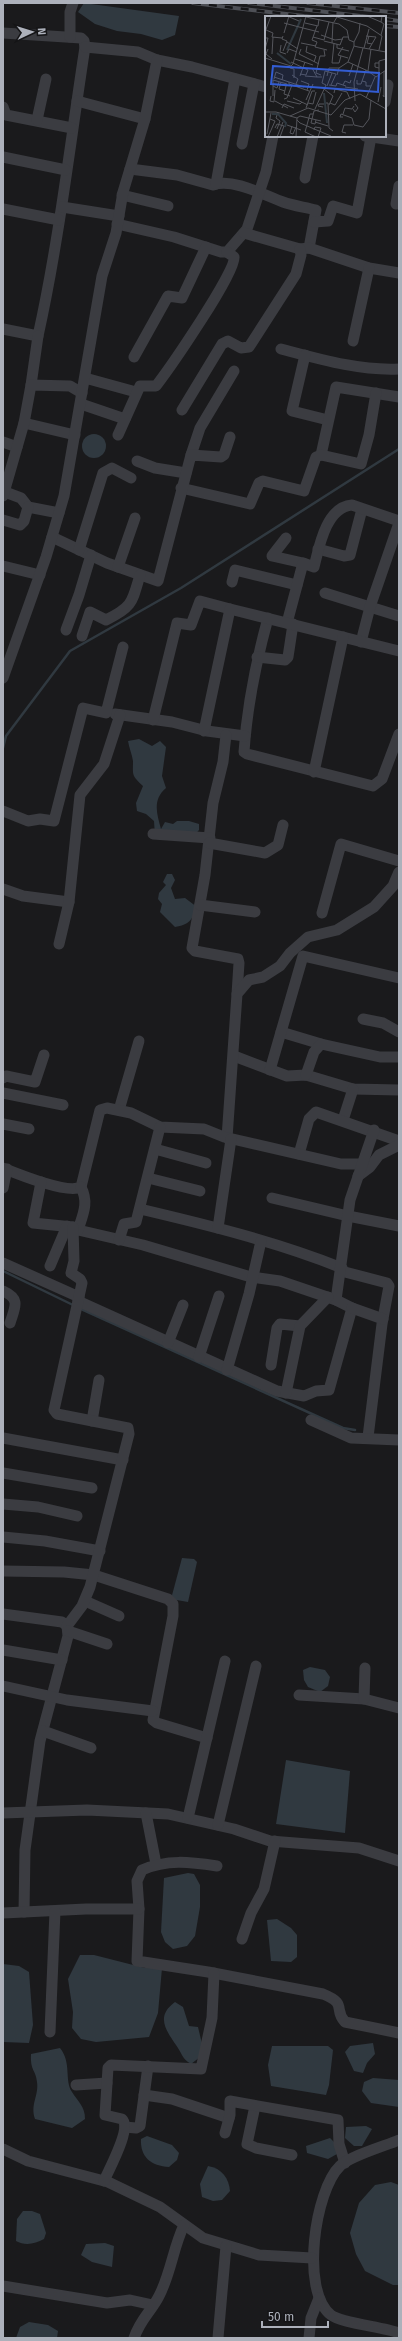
<svg xmlns="http://www.w3.org/2000/svg" width="402" height="2341" font-family="'Fira Sans',sans-serif">
	<style>
		.water { fill: #303940 }
		.lines { fill: none; stroke-linecap: round; stroke-linejoin: round }
		.stream { stroke: #303940; stroke-width: 2.5 }
		.minor { stroke: #3b3c41; stroke-width: 11 }
		.rail-casing { stroke: #4e5056; stroke-width: 4 }
		.rail { stroke: #151517; stroke-width: 2.5; stroke-dasharray: 8; stroke-linecap: butt }
		.inset-river { fill: none; stroke: #303940; stroke-width: 2 }
		.inset-road { fill: none; stroke: #55565c; stroke-width: 1 }
		.view { fill: #335dd4; fill-opacity: 0.15; stroke: #335dd4; stroke-width: 2 }
		.inset-edge { fill: none; stroke: #adb1bb; stroke-width: 2 }
	</style>
	<rect width="100%" height="100%" fill="#1a1a1c"/>
	<!-- water -->
	<g class="water">
		<path d="M84 3 179 16 175 35 162 40 141 34 117 31 95 24 78 12Z"/>
		<circle cx="94" cy="446" r="12"/>
		<path d="M139 739 152 746 160 741 166 747 162 776 166 788C152 800 157 814 161 829L165 822 173 824 177 821H189L199 824V830L190 840 155 836 154 821 146 814 137 811 136 803 143 786C131 775 133 775 133 761 132 754 129 748 128 741Z"/>
		<path d="M167 874H172L175 880 171 888 175 899 185 898 197 907C192 920 189 925 175 927L160 912 162 904 158 899 159 893 166 885 163 882Z"/>
		<path d="M182 1558 194 1559 197 1562 188 1602 171 1599Z"/>
		<path d="M310 1667 325 1670 330 1677 328 1686 320 1692 308 1687 304 1680 303 1670Z"/>
		<path d="M286 1760 350 1771 345 1833 276 1824Z"/>
		<path d="M188 1873 194 1874 200 1885V1907L195 1936 187 1946 173 1949 165 1942 161 1932 164 1878Z"/>
		<path d="M277 1919 291 1928 297 1935V1957L291 1962 271 1961 267 1920Z"/>
		<path d="M80 1955H94L145 1968 150 1964 162 1968 158 2013 149 2037 96 2042 81 2039 72 2028 73 2012 68 1979Z"/>
		<path d="M3 1964 19 1966 29 1972 33 2025 29 2043 3 2042Z"/>
		<path d="M175 2002 183 2007 189 2026 198 2027 202 2044 200 2057 191 2064C182 2059 182 2053 176 2045 165 2029 156 2016 175 2002Z"/>
		<path d="M373 2043 375 2054 367 2063 363 2073 354 2071 345 2052 350 2046Z"/>
		<path d="M272 2046H328L333 2050 329 2085 326 2095 271 2086 268 2065Z"/>
		<path d="M60 2048C72 2063 64 2080 72 2092 78 2102 85 2106 85 2119L72 2128 35 2119C30 2104 39 2096 37 2082 36 2070 30 2071 31 2054Z"/>
		<path d="M373 2078 399 2080V2107L371 2103 362 2091 364 2082Z"/>
		<path d="M366 2126 372 2129 362 2146H354L345 2138 346 2127Z"/>
		<path d="M147 2136 172 2145 179 2153 177 2160 169 2167C151 2166 140 2157 141 2139Z"/>
		<path d="M330 2138 336 2144 337 2154 328 2159 307 2153 306 2146Z"/>
		<path d="M208 2166C222 2168 229 2179 230 2191L222 2200 213 2201 202 2197 200 2184Z"/>
		<path d="M391 2182 399 2185V2285H393L365 2271 356 2254 350 2233 359 2203 375 2185Z"/>
		<path d="M23 2211H32L40 2214 46 2233 44 2239C35 2244 25 2246 16 2241L17 2219Z"/>
		<path d="M105 2243 114 2246 112 2267 92 2262 81 2255 86 2244Z"/>
		<path d="M29 2322 48 2325 58 2331 57 2338H16L20 2327Z"/>
	</g>
	<g class="lines">
		<!-- stream -->
		<g class="stream">
			<path d="M3 748 6 736 70 651 181 588 399 449"/>
			<path d="M3 1271 75 1306"/>
			<path d="M79 1308 343 1428 355 1430"/>
		</g>
		<!-- minor -->
		<g class="minor">
			<path d="M3 33 81 38 84 41 85 47C70 144 59 241 38 336L3 329"/>
			<path d="M70 37V12L73 3"/>
			<path d="M85 47 138 52 157 60 192 67 266 87"/>
			<path d="M77 101 145 119"/>
			<path d="M385 102 388 85"/>
			<path d="M3 107 6 115 72 128"/>
			<path d="M37 120 46 79"/>
			<path d="M365 136 399 141"/>
			<path d="M242 144 254 84"/>
			<path d="M3 157 66 170"/>
			<path d="M130 169 177 175 213 185C233 178 264 195 283 202 294 206 305 207 316 210L309 248"/>
			<path d="M305 178 313 136"/>
			<path d="M216 184 235 79"/>
			<path d="M399 186 396 204H399"/>
			<path d="M122 195 168 206"/>
			<path d="M62 207 119 216"/>
			<path d="M3 209 59 220"/>
			<path d="M314 222 328 221 333 206 357 213 371 137"/>
			<path d="M117 224 174 237 221 252H227L247 229 266 172 273 136"/>
			<path d="M244 233 300 249 309 248 369 268 399 273"/>
			<path d="M353 341 369 268"/>
			<path d="M281 349C319 359 360 371 399 369"/>
			<path d="M305 355 292 411 328 420"/>
			<path d="M134 357 168 296 182 298 206 247"/>
			<path d="M85 378 136 392"/>
			<path d="M31 385 38 336"/>
			<path d="M81 404 125 419"/>
			<path d="M182 410 222 344 228 341 241 348 249 347 296 274 301 255 300 249"/>
			<path d="M24 423 75 435"/>
			<path d="M118 435 140 386H156C169 369 237 271 234 257L227 252"/>
			<path d="M3 442 17 447"/>
			<path d="M191 455 200 428 234 371"/>
			<path d="M321 455 336 387 399 397"/>
			<path d="M137 461 155 468 186 473"/>
			<path d="M181 488 250 504 259 483 263 481 304 491 316 457 321 455 361 464 369 435 376 393"/>
			<path d="M5 492 21 498 28 507 59 513"/>
			<path d="M3 496 24 423 31 385 70 386 82 393"/>
			<path d="M3 520 20 525 24 521 28 507"/>
			<path d="M52 537 107 563 158 581 191 455 221 457 224 455 230 437"/>
			<path d="M286 538 272 556 303 563"/>
			<path d="M318 549 344 556 350 555 362 509"/>
			<path d="M79 550 103 473 112 468 131 478"/>
			<path d="M3 566 40 575"/>
			<path d="M118 567 135 518"/>
			<path d="M232 582 235 570 297 585"/>
			<path d="M325 593 399 616"/>
			<path d="M268 618C256 662 247 706 244 752L247 754 373 786 382 779 399 734"/>
			<path d="M287 623 303 563 314 567C319 547 326 507 352 505L399 521"/>
			<path d="M66 630 79 595 91 555"/>
			<path d="M82 636 90 612 106 620C133 607 132 602 140 575"/>
			<path d="M361 642 370 607 399 523"/>
			<path d="M257 657 285 660 288 657 293 624"/>
			<path d="M3 678 46 557 64 496 102 276 116 233 123 192 145 119 157 60"/>
			<path d="M115 714 172 722 207 731 245 736"/>
			<path d="M153 720 177 623 191 625 200 601 230 609"/>
			<path d="M204 731 230 609 399 651"/>
			<path d="M226 735 223 762 213 803 205 875 192 948 195 951 238 959 239 963 237 994"/>
			<path d="M314 772 343 637"/>
			<path d="M3 811 28 821 40 819 54 821 83 708 106 713 123 647"/>
			<path d="M153 834 210 838"/>
			<path d="M209 843 265 853 278 845 283 825"/>
			<path d="M3 889 23 896 69 902"/>
			<path d="M200 905 255 912"/>
			<path d="M322 913 341 844 399 861"/>
			<path d="M59 944 69 902 80 795 104 764 120 715"/>
			<path d="M363 1019 383 1023 399 1032"/>
			<path d="M281 1032 321 1044"/>
			<path d="M234 1056 287 1076 306 1075 353 1089 399 1090"/>
			<path d="M270 1070 303 956 399 978"/>
			<path d="M306 1075 314 1052 321 1044 380 1057H399"/>
			<path d="M3 1078 6 1076 35 1082 44 1055"/>
			<path d="M3 1093 63 1105"/>
			<path d="M119 1110 139 1041"/>
			<path d="M343 1120 353 1089"/>
			<path d="M3 1124 29 1129"/>
			<path d="M227 1138 237 994 249 980 263 977 280 966 290 953 308 937 337 930 374 907 393 886 399 872"/>
			<path d="M155 1149 206 1163"/>
			<path d="M299 1154 309 1119 316 1112 399 1141"/>
			<path d="M3 1168C18 1174 67 1194 81 1187L100 1110 107 1108 131 1113 160 1127 204 1129 224 1137 341 1164H362"/>
			<path d="M358 1176 370 1167 379 1155 399 1145"/>
			<path d="M148 1178 200 1191"/>
			<path d="M41 1182 33 1223 73 1227 78 1230 143 1245 251 1277 280 1281 336 1300"/>
			<path d="M3 1188 7 1169"/>
			<path d="M272 1198 348 1216 399 1226"/>
			<path d="M140 1209C208 1225 277 1242 342 1268"/>
			<path d="M218 1228 231 1139"/>
			<path d="M78 1230C83 1214 89 1203 81 1187"/>
			<path d="M119 1240 124 1224 136 1222 160 1127"/>
			<path d="M3 1263 79 1297"/>
			<path d="M50 1266 67 1226"/>
			<path d="M341 1271 387 1283 389 1286 382 1324 368 1437"/>
			<path d="M3 1291C21 1299 15 1307 10 1323"/>
			<path d="M78 1301 277 1391 304 1396 316 1391 329 1390 352 1308 336 1300 350 1200 374 1130"/>
			<path d="M352 1308 383 1319"/>
			<path d="M168 1343 183 1305"/>
			<path d="M199 1357 219 1296"/>
			<path d="M271 1365 277 1328 280 1324 300 1326"/>
			<path d="M227 1370 249 1294 261 1241"/>
			<path d="M286 1393 300 1326 328 1297"/>
			<path d="M311 1420 351 1438 399 1440"/>
			<path d="M92 1421 99 1380"/>
			<path d="M3 1438 123 1460"/>
			<path d="M3 1473 92 1488"/>
			<path d="M3 1504 38 1507 77 1516"/>
			<path d="M3 1537 45 1541 100 1551"/>
			<path d="M3 1571 64 1572 94 1575 168 1599 173 1604V1616L153 1720 157 1723 207 1738"/>
			<path d="M85 1601 119 1616"/>
			<path d="M3 1614 62 1622 67 1626 68 1636 40 1741 25 1850 24 1912"/>
			<path d="M67 1626 82 1606 90 1587 129 1434 128 1428 57 1414 54 1410 82 1283 80 1279 71 1273 74 1261 73 1227"/>
			<path d="M68 1631 107 1644"/>
			<path d="M3 1650 62 1660"/>
			<path d="M3 1686 67 1700 153 1711"/>
			<path d="M299 1695 364 1699 399 1708"/>
			<path d="M364 1699 365 1668"/>
			<path d="M43 1731 91 1748"/>
			<path d="M3 1813 87 1810 168 1814 234 1829 270 1841 359 1848 399 1861"/>
			<path d="M146 1813 156 1864"/>
			<path d="M188 1818 225 1661"/>
			<path d="M218 1825 256 1666"/>
			<path d="M217 1866C190 1862 167 1859 142 1870L137 1881 139 1909 137 1961 208 1972 323 1994C348 2004 333 2009 345 2022L399 2033"/>
			<path d="M3 1913 86 1909H139"/>
			<path d="M242 1939 251 1913 264 1889 275 1841"/>
			<path d="M50 2032 55 1911"/>
			<path d="M76 2085 107 2083"/>
			<path d="M144 2095 172 2099 229 2118"/>
			<path d="M255 2106 247 2144 256 2148 292 2155"/>
			<path d="M125 2127 136 2128 140 2126 148 2066"/>
			<path d="M225 2133 230 2115V2101L338 2120 339 2144 345 2163"/>
			<path d="M399 2140C385 2146 350 2156 340 2166 315 2190 300 2291 331 2315 341 2323 384 2327 399 2333"/>
			<path d="M3 2149 28 2161 108 2182 160 2207 203 2238 259 2255 312 2258"/>
			<path d="M104 2181C109 2169 132 2128 122 2119L105 2115 108 2068 111 2065 201 2069 212 2018 214 1973"/>
			<path d="M3 2286 107 2303 130 2300 153 2305"/>
			<path d="M134 2338C141 2318 151 2312 159 2296 171 2273 173 2248 184 2225"/>
			<path d="M218 2338 226 2246"/>
			<path d="M309 2338 311 2318 319 2298"/>
		</g>
		<defs>
			<g id="rail">
				<path d="M193 3 312 17"/>
				<path d="M249 3 369 17"/>
				<path d="M308 3 399 13"/>
				<path d="M385 19 399 21"/>
				<path d="M385 26 399 27"/>
			</g>
		</defs>
		<!-- rail casing -->
		<use href="#rail" class="rail-casing"/>
		<!-- rail -->
		<use href="#rail" class="rail"/>
	</g>
	<!-- overview -->
	<g transform="translate(265 16)">
		<rect width="121" height="121" fill="#1a1a1c"/>
		<path class="inset-river" d="M22 34 36 3M12 37 26 48M59 77 62 107M7 98H13L21 107 20 111"/>
		<path class="inset-road" d="M22 0 34 5M102 0 116 6 117 0M41 1 74 8 82 14 84 24 89 26M69 6 72 1 102 10 117 20 114 34M19 7 38 12M40 7 53 10 54 3M52 10 47 24 52 26 50 31 62 34M38 12 54 16M1 14 8 17 7 21 17 22M0 16 6 0M19 17 24 0M56 19 70 24 78 23M116 19 119 8 116 6M18 20 17 23 22 25 18 35M101 20 111 21 104 33M104 20 102 27 107 28M48 21 59 24 64 6M0 22H3L0 33M59 25 75 29 78 21H83M22 26 33 33M89 26V30L93 31 121 36M89 26 94 16 95 7M36 27 51 30M67 27 68 6M69 27 67 47H74L76 40M72 28V32L84 35M16 29 15 36 21 38M42 30 41 36 51 40 49 46M78 31 73 39 83 42M99 32 104 13M3 33 1 38 7 43M36 33 34 38 54 48M22 37 24 33 32 36M7 38 8 21M0 42 26 50 28 48 41 0M30 43 48 49M26 46 43 54 41 59 35 58M83 46 103 55 106 33M114 47H110V51L114 52M25 52 29 53V62M47 52 52 61H57M60 55 71 58 66 69M103 55 111 61 121 54M114 57V45L121 43M27 59 33 63 31 68M56 59 51 57 55 40H60L59 34M72 59 74 52 83 46 89 30M35 60 40 46M40 60 52 61M62 60 64 52H74M84 60 88 48M9 61 39 71M9 63 11 56 18 59 17 64M92 64V68H96L101 54M36 65 44 68 42 74M97 65 101 66V70H106M16 66 14 73 20 75M24 66V68L44 75M19 69 21 70 19 78 25 80M64 69 71 70 72 67 81 70M78 69 80 65 85 67 86 64M8 70V64L22 68 21 70M62 70 67 57M80 71 93 73M59 73 68 80 64 89M69 77 70 73 82 76 85 83M118 79 119 81V55M6 80 5 85 9 86 10 74M8 80V70L12 72 14 66M28 82 43 89M101 82 110 61M19 83 22 82 27 69M41 84 48 68M10 85 23 92M22 85 35 88 37 86M90 85 89 66 98 32M113 86 116 71M43 87 48 88 51 76M61 87H63L64 112 68 115M65 87 70 89 77 77M58 91 53 90 54 88H59M17 92 19 88 29 92M41 92 47 75H50M50 93 61 69 57 67 60 55M88 93 90 96 93 92 90 88M0 96H11L32 102 31 121M48 98H45L40 116 51 121M78 98 80 92 87 93 89 90M25 100 43 92 66 99 80 84 95 78 121 93M78 101H75L76 98 87 102 89 109 98 111 104 103 106 84M32 102 35 100 56 105M32 104 35 107 66 120M51 104 50 108 46 107 49 95 54 94M50 106 63 110M22 109 36 114M27 110 25 117 28 118 31 111M10 112 12 108 19 110 15 121M12 113 15 105 11 102 12 99M49 114 50 111 56 112 53 121M81 117 77 116 79 109H88M2 118 6 97M3 121 10 105 5 103M12 121 18 106"/>
		<path class="view" d="M8 50 114 57 113 76 6 68Z"/>
		<rect width="121" height="121" class="inset-edge"/>
	</g>
	<!-- border -->
	<rect width="402" height="2341" fill="none" stroke="#adb1bb" stroke-width="8"/>
	<!-- north arrow -->
	<g transform="translate(32 32) rotate(86)" stroke="#151517" stroke-width="3" paint-order="stroke">
	<path d="M0-3L7 15L0 10L-7 15Z" fill="#adb1bb"/>
	<text y="-6" font-size="11" font-weight="bold" text-anchor="middle" fill="#adb1bb">N</text>
	</g>
	<!-- scale -->
	<path d="M262 2321v6h66v-6" fill="none" stroke="#adb1bb" stroke-width="2"/>
	<text x="268" y="2321" font-size="12" fill="#adb1bb" stroke="#151517" stroke-width="3" paint-order="stroke">50 m</text>
</svg>
